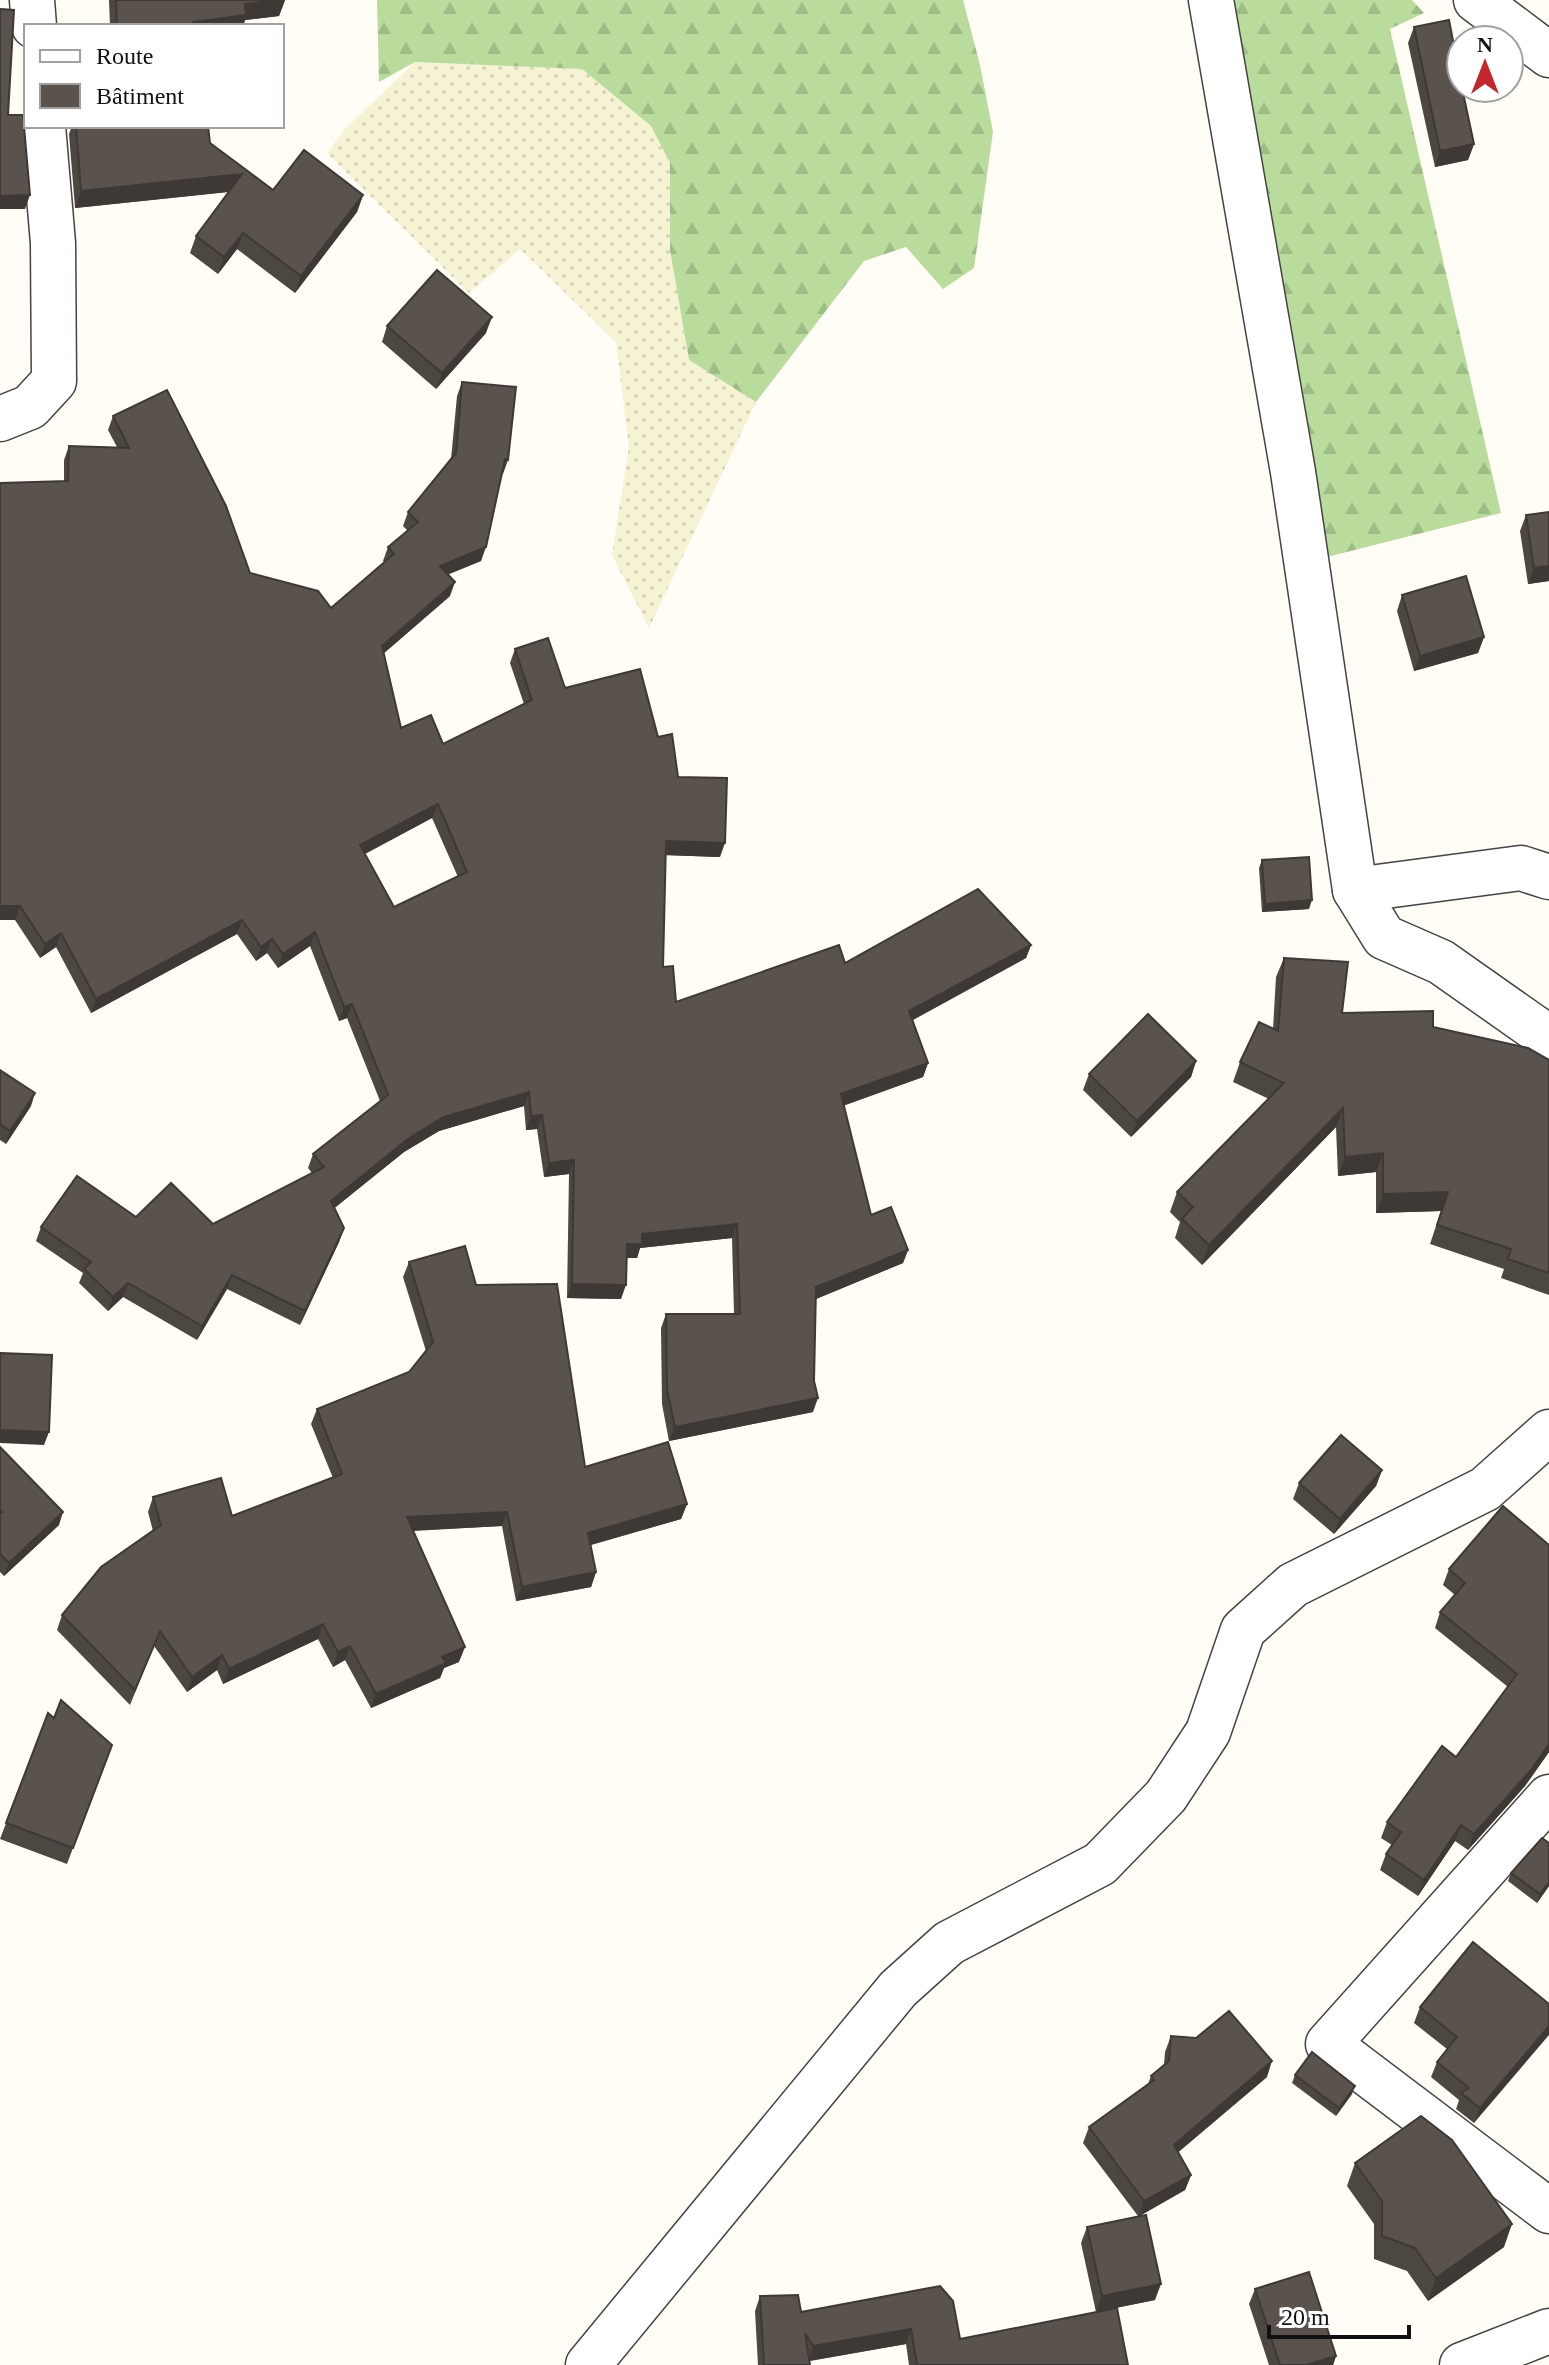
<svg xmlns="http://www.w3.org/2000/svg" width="1549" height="2365" font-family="Georgia,serif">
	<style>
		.farmland { fill: url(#farmland-dots) }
		.forest { fill: url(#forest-firs) }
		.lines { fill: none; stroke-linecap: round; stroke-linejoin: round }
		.minor-casing { stroke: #444; stroke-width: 47 }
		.minor { stroke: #fff; stroke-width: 44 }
		.wall { fill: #4d4742; fill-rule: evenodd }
		.shaded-wall { fill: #3f3936 }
		.building { fill: #5a524d; stroke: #3f3936; stroke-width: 2; fill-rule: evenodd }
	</style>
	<defs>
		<pattern id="farmland-dots" width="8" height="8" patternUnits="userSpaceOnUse" patternTransform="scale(2)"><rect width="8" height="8" fill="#f6f3d4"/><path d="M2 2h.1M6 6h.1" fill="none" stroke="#d2cfb5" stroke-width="1.8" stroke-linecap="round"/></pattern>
		<pattern id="forest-firs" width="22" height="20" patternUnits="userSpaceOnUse" patternTransform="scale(2)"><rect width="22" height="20" fill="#b9dc9c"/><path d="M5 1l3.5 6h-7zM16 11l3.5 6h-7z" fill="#9ebc85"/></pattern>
	</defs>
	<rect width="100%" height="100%" fill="#fffdf5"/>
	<!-- farmland -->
	<path class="farmland" d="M415 62 582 69 651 126 670 162V250L689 359 756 402 649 628 612 555 629 447 616 342 520 249 469 293 327 153 345 129Z"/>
	<!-- forest -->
	<g class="forest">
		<path d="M377 0H963L980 65 993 132 974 268 943 289 906 247 864 261 756 402 689 360 670 250V163L651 126 582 69 415 62 379 82Z"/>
		<path d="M1231 0H1412L1424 13 1390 29 1501 513 1323 558Z"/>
	</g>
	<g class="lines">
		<defs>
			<g id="minor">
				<path d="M32 0 34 26"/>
				<path d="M1211 0 1293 472 1355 890 1384 937 1441 962 1549 1038"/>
				<path d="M1476 0 1549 55"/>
				<path d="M0 419 30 407 54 381 53 243 43 126"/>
				<path d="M1355 890 1521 868 1549 877"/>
				<path d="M1549 1797 1328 2044 1549 2211"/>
				<path d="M588 2365 898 1989 949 1943 1100 1864 1166 1796 1208 1732 1243 1630 1293 1585 1485 1489 1549 1432"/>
				<path d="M1462 2365 1549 2331"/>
			</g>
		</defs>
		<!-- minor casing -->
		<use href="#minor" class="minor-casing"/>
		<!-- minor -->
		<use href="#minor" class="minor"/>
	</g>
	<!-- wall -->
	<g class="wall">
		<path d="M109 0H285L279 16 245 20 243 26H110Z"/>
		<path d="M1414 27 1474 144 1468 160 1435 167 1408 43Z"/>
		<path d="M72 126H208L210 143 273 190 363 195 357 212 295 293 237 249 218 274 190 253 196 236 229 192 75 208 69 134Z"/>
		<path d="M387 326 486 333 436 389 382 342Z"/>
		<path d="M462 382 503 474 502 473 481 561 448 574 450 596 383 654 401 728 443 744 524 704 510 663 515 649 565 688 658 737 720 857 666 855 663 967 676 1002 845 963 1031 945 1026 958 912 1020 928 1063 923 1077 843 1106 871 1215 908 1250 903 1263 816 1299 813 1412 669 1441 662 1404 661 1328 666 1314H734L732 1238 640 1248 637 1258H627L621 1299 567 1298 569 1174 544 1177 537 1129 526 1130 524 1106 439 1131 404 1152 334 1208 344 1228 339 1242 300 1325 227 1289 197 1340 123 1297 108 1311 79 1283 83 1273 36 1241 41 1227 136 1217 213 1224 312 1173 308 1168 313 1154 380 1101 347 1018 339 1021 310 946 278 968 267 953 256 961 237 934 91 1013 56 947 40 958 15 920H0L64 481V460L69 446 117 447 108 430 113 416 250 573 331 608 384 562 383 561 388 547 408 531 403 526 408 512 451 459 457 396ZM432 818 458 877 394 907 365 854Z"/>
		<path d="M1549 512V581L1528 584 1520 531 1526 515Z"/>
		<path d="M1402 595 1484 637 1478 653 1414 671 1397 611Z"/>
		<path d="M1262 860 1309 909 1262 912 1259 868Z"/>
		<path d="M1284 958 1342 1013 1433 1027 1549 1060V1295L1501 1278 1504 1269 1430 1244 1441 1211 1376 1213V1172L1338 1176 1336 1127 1202 1265 1175 1238 1180 1222 1170 1212 1177 1192 1269 1099 1233 1082 1240 1062 1273 1029 1276 977Z"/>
		<path d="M1196 1061 1191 1077 1131 1137 1083 1090 1089 1074Z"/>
		<path d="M0 1070 31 1106 6 1144 0 1140Z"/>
		<path d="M409 1262 476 1285 585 1467 687 1504 681 1519 591 1545 596 1572 591 1587 516 1601 502 1526 413 1531 459 1662 444 1668 440 1678 371 1708 345 1660 333 1667 318 1639 223 1684 217 1670 187 1692 154 1646 130 1705 57 1630 62 1615 153 1531 148 1512 153 1497 232 1516 333 1478 311 1424 317 1409 409 1372 426 1351 403 1277Z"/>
		<path d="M0 1447 59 1525 4 1576 0 1572Z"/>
		<path d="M1382 1470 1376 1486 1334 1534 1293 1499 1299 1483Z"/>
		<path d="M1549 1545V1752L1525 1786 1468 1850 1455 1841 1418 1896 1380 1870 1386 1854 1392 1845 1381 1838 1387 1822 1456 1757 1508 1687 1435 1628 1440 1612 1455 1595 1443 1585 1449 1569Z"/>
		<path d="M48 1713 54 1718 112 1745 67 1864 0 1839Z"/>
		<path d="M1511 1873 1549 1886 1537 1903 1508 1881Z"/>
		<path d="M1549 2004 1474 2123 1456 2109 1459 2100 1431 2077 1437 2062 1447 2049 1414 2023 1420 2007Z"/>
		<path d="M1171 2036 1267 2077 1178 2152 1191 2175 1185 2190 1139 2216 1155 2300 1110 2309 1128 2365H909L906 2344 810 2361V2365H758L755 2311 760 2296 801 2312 940 2286 960 2339 1096 2312 1081 2243 1087 2227 1138 2216 1083 2143 1089 2127 1148 2084 1151 2076 1164 2065 1165 2052Z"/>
		<path d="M1295 2075 1352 2094 1336 2116 1292 2083Z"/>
		<path d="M1355 2163 1504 2247 1428 2301 1407 2271 1374 2259V2224L1347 2186Z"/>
		<path d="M1255 2289 1336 2356 1333 2365H1269L1249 2304Z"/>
	</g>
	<!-- shaded-wall -->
	<g class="shaded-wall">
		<path d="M279 0H285L279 16 245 20 243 26H191L193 22 245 4Z"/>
		<path d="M1474 144 1468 160 1435 167 1440 151Z"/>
		<path d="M242 174 236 191 75 208 81 191Z"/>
		<path d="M30 195 25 209H0V196Z"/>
		<path d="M363 195 357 212 295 293 301 276Z"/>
		<path d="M243 233 237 249 218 274 224 257Z"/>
		<path d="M492 317 486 333 436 389 442 373Z"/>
		<path d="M505 459 508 460 503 474 500 473Z"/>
		<path d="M486 547 481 561 435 580 440 566Z"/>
		<path d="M1549 566V581L1528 584 1534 568Z"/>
		<path d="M455 582 450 596 376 660 382 646Z"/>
		<path d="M1484 637 1478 653 1414 671 1420 656Z"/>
		<path d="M438 804 432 818 355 859 360 845Z"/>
		<path d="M666 841 725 843 720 857 661 855Z"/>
		<path d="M1312 900 1309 909 1262 912 1265 904Z"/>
		<path d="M0 906H20L15 920H0Z"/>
		<path d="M242 920 237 934 91 1013 96 999Z"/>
		<path d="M315 932 310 946 278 968 283 954Z"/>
		<path d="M61 933 56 947 40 958 45 944Z"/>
		<path d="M272 939 267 953 256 961 261 947Z"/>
		<path d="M1031 945 1026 958 904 1025 909 1011Z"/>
		<path d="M352 1004 347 1018 339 1021 344 1007Z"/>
		<path d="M1196 1061 1191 1077 1131 1137 1137 1121Z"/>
		<path d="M928 1063 923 1077 836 1108 841 1094Z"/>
		<path d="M529 1092 524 1106 439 1131 404 1152 326 1215 331 1201 409 1138 444 1117Z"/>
		<path d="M35 1093 31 1106 6 1144 10 1131Z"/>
		<path d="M1343 1108 1336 1127 1202 1265 1209 1245Z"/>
		<path d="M542 1115 537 1129 526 1130 531 1116Z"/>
		<path d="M1383 1153 1376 1172 1338 1176 1345 1157Z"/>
		<path d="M574 1160 569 1174 544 1177 549 1163Z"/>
		<path d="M1448 1192 1441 1211 1376 1213 1383 1194Z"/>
		<path d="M737 1224 732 1238 640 1248 637 1258H622L627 1244 642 1234Z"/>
		<path d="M344 1228 339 1242 300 1325 305 1311Z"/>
		<path d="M908 1250 903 1263 811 1301 816 1287Z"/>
		<path d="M232 1275 227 1289 197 1340 202 1326Z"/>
		<path d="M128 1283 123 1297 108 1311 113 1297Z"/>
		<path d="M572 1284 626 1285 621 1299 567 1298Z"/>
		<path d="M818 1398 813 1412 669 1441 675 1427Z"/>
		<path d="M0 1430 49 1432 44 1445 0 1443Z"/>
		<path d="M1382 1470 1376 1486 1334 1534 1340 1519Z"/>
		<path d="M687 1504 681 1519 583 1547 588 1533Z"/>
		<path d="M63 1512 59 1525 4 1576 9 1563Z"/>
		<path d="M507 1512 502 1526 402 1531 407 1517Z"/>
		<path d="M596 1572 591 1587 516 1601 522 1587Z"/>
		<path d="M323 1624 318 1639 223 1684 229 1669Z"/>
		<path d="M350 1646 345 1660 333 1667 338 1652Z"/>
		<path d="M465 1647 459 1662 444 1668 440 1678 371 1708 376 1694 442 1657Z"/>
		<path d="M222 1655 217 1670 187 1692 192 1677Z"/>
		<path d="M1549 1744V1752L1525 1786 1468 1850 1474 1834Z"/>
		<path d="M1461 1825 1455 1841 1418 1896 1424 1880Z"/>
		<path d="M1549 1882V1886L1537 1903 1540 1894Z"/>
		<path d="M1549 2026V2035L1474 2123 1480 2108Z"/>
		<path d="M1272 2061 1267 2077 1168 2161 1174 2145Z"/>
		<path d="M1355 2086 1352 2094 1336 2116 1339 2108Z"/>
		<path d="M1191 2175 1185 2190 1138 2217 1144 2201Z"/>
		<path d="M1512 2224 1504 2247 1428 2301 1436 2278Z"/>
		<path d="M1161 2284 1155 2300 1096 2312 1102 2296Z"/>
		<path d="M911 2329 906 2344 808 2361 813 2346Z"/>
		<path d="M1336 2356 1333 2365H1306Z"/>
	</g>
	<!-- building -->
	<g class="building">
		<path d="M116 0H279L245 4 246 15 193 22 194 26H117Z"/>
		<path d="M0 9 14 10 8 115H23L30 195 0 196Z"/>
		<path d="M1449 20 1461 82V88H1462L1474 144 1440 151 1414 27Z"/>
		<path d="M76 126H208L210 143 273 190 304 150 363 195 301 276 243 233 224 257 196 236 242 174 81 191Z"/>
		<path d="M437 270 492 317 442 373 387 326Z"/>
		<path d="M462 382 516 387 508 460 505 459 486 547 440 566 455 582 382 646 401 728 431 715 443 744 532 700 515 649 548 638 565 688 640 669 658 737 672 734 678 777 727 778 725 843 666 841 663 967 673 966 676 1002 839 945 845 963 978 889 1031 945 909 1011 928 1063 841 1094 871 1215 891 1207 908 1250 816 1287 814 1381 818 1398 675 1427 667 1390 666 1314H740L737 1224 642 1234V1244H627L626 1285 572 1284 574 1160 549 1163 542 1115 531 1116 529 1092 444 1117 409 1138 331 1201 344 1228 305 1311 232 1275 202 1326 128 1283 113 1297 84 1269 91 1262 41 1227 77 1176 136 1217 171 1183 213 1224 324 1167 313 1154 388 1095 352 1004 344 1007 315 932 283 954 272 939 261 947 242 920 96 999 61 933 45 944 20 906H0V483L68 481 69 446 129 448 113 416 167 390 226 506 250 573 318 591 331 608 394 554 388 547 418 522 408 512 456 453ZM438 804 467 872 394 907 360 845Z"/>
		<path d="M1549 512V566L1534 568 1526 515Z"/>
		<path d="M1466 576 1484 637 1420 656 1402 595Z"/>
		<path d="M1309 857 1312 900 1265 904 1262 860Z"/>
		<path d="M1284 958 1348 962 1342 1013 1433 1011V1027L1528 1048 1549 1060V1273L1508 1259 1511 1249 1437 1225 1448 1192 1383 1194V1153L1345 1157 1343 1108 1209 1245 1182 1219 1193 1207 1177 1192 1284 1083 1240 1062 1259 1022 1278 1031Z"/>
		<path d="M1148 1014 1196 1061 1137 1121 1089 1074Z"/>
		<path d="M0 1070 35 1093 10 1131 0 1124Z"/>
		<path d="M465 1246 476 1285 557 1284 585 1467 668 1442 687 1504 588 1533 596 1572 522 1587 507 1512 407 1517 465 1647 442 1657 446 1663 376 1694 350 1646 338 1652 323 1624 229 1669 222 1655 192 1677 160 1631 135 1690 62 1615 101 1567 161 1525 153 1497 221 1478 232 1516 342 1474 317 1409 409 1372 433 1342 409 1262Z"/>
		<path d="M0 1353 52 1355 49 1432 0 1430Z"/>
		<path d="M1341 1435 1382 1470 1340 1519 1299 1483Z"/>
		<path d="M0 1447 63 1512 9 1563 0 1554V1513L2 1512 0 1510Z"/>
		<path d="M1503 1506 1549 1545V1744L1531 1770 1474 1834 1461 1825 1424 1880 1386 1854 1401 1832 1387 1822 1442 1746 1456 1757 1517 1674 1440 1612 1465 1583 1449 1569Z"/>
		<path d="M61 1700 112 1745 73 1848 6 1823 48 1713 54 1718Z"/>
		<path d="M1542 1838 1549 1843V1882L1540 1894 1511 1873Z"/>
		<path d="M1473 1942 1549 2004V2026L1480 2108 1461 2093 1469 2088 1437 2062 1457 2037 1420 2007Z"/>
		<path d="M1229 2011 1272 2061 1174 2145 1191 2175 1144 2201 1089 2127 1154 2080 1151 2076 1169 2061 1171 2036 1196 2038Z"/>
		<path d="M1312 2052 1355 2086 1339 2108 1295 2075Z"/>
		<path d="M1421 2116 1452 2140 1512 2224 1436 2278 1415 2248 1382 2236V2201L1355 2163Z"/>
		<path d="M1146 2215 1161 2284 1102 2296 1087 2227Z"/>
		<path d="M1309 2272 1336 2356 1306 2365H1280L1255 2289Z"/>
		<path d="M940 2286 953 2301 960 2339 1117 2308 1128 2365H917L911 2329 813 2346 805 2333 810 2365H764L760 2296 798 2295 801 2312Z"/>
	</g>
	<!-- legend -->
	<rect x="24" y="24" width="260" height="104" fill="#ffffff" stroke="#a0a0a0" stroke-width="2"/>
	<rect x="40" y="50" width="40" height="12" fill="#ffffff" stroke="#a0a0a0" stroke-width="2"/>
	<text x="96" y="64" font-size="24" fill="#111111">Route</text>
	<rect x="40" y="84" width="40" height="24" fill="#5a524d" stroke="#a0a0a0" stroke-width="2"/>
	<text x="96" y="104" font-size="24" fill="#111111">Bâtiment</text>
	<!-- north arrow -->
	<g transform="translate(1485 64)"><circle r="38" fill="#ffffff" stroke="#a0a0a0" stroke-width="2"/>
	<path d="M0-6L14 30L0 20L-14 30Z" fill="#c4262e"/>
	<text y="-12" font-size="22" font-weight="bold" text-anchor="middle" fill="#111111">N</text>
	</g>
	<!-- scale -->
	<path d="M1269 2325v12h140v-12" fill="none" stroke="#111111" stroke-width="4"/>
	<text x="1281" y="2325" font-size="24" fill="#111111" stroke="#ffffff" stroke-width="6" paint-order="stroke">20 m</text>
</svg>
